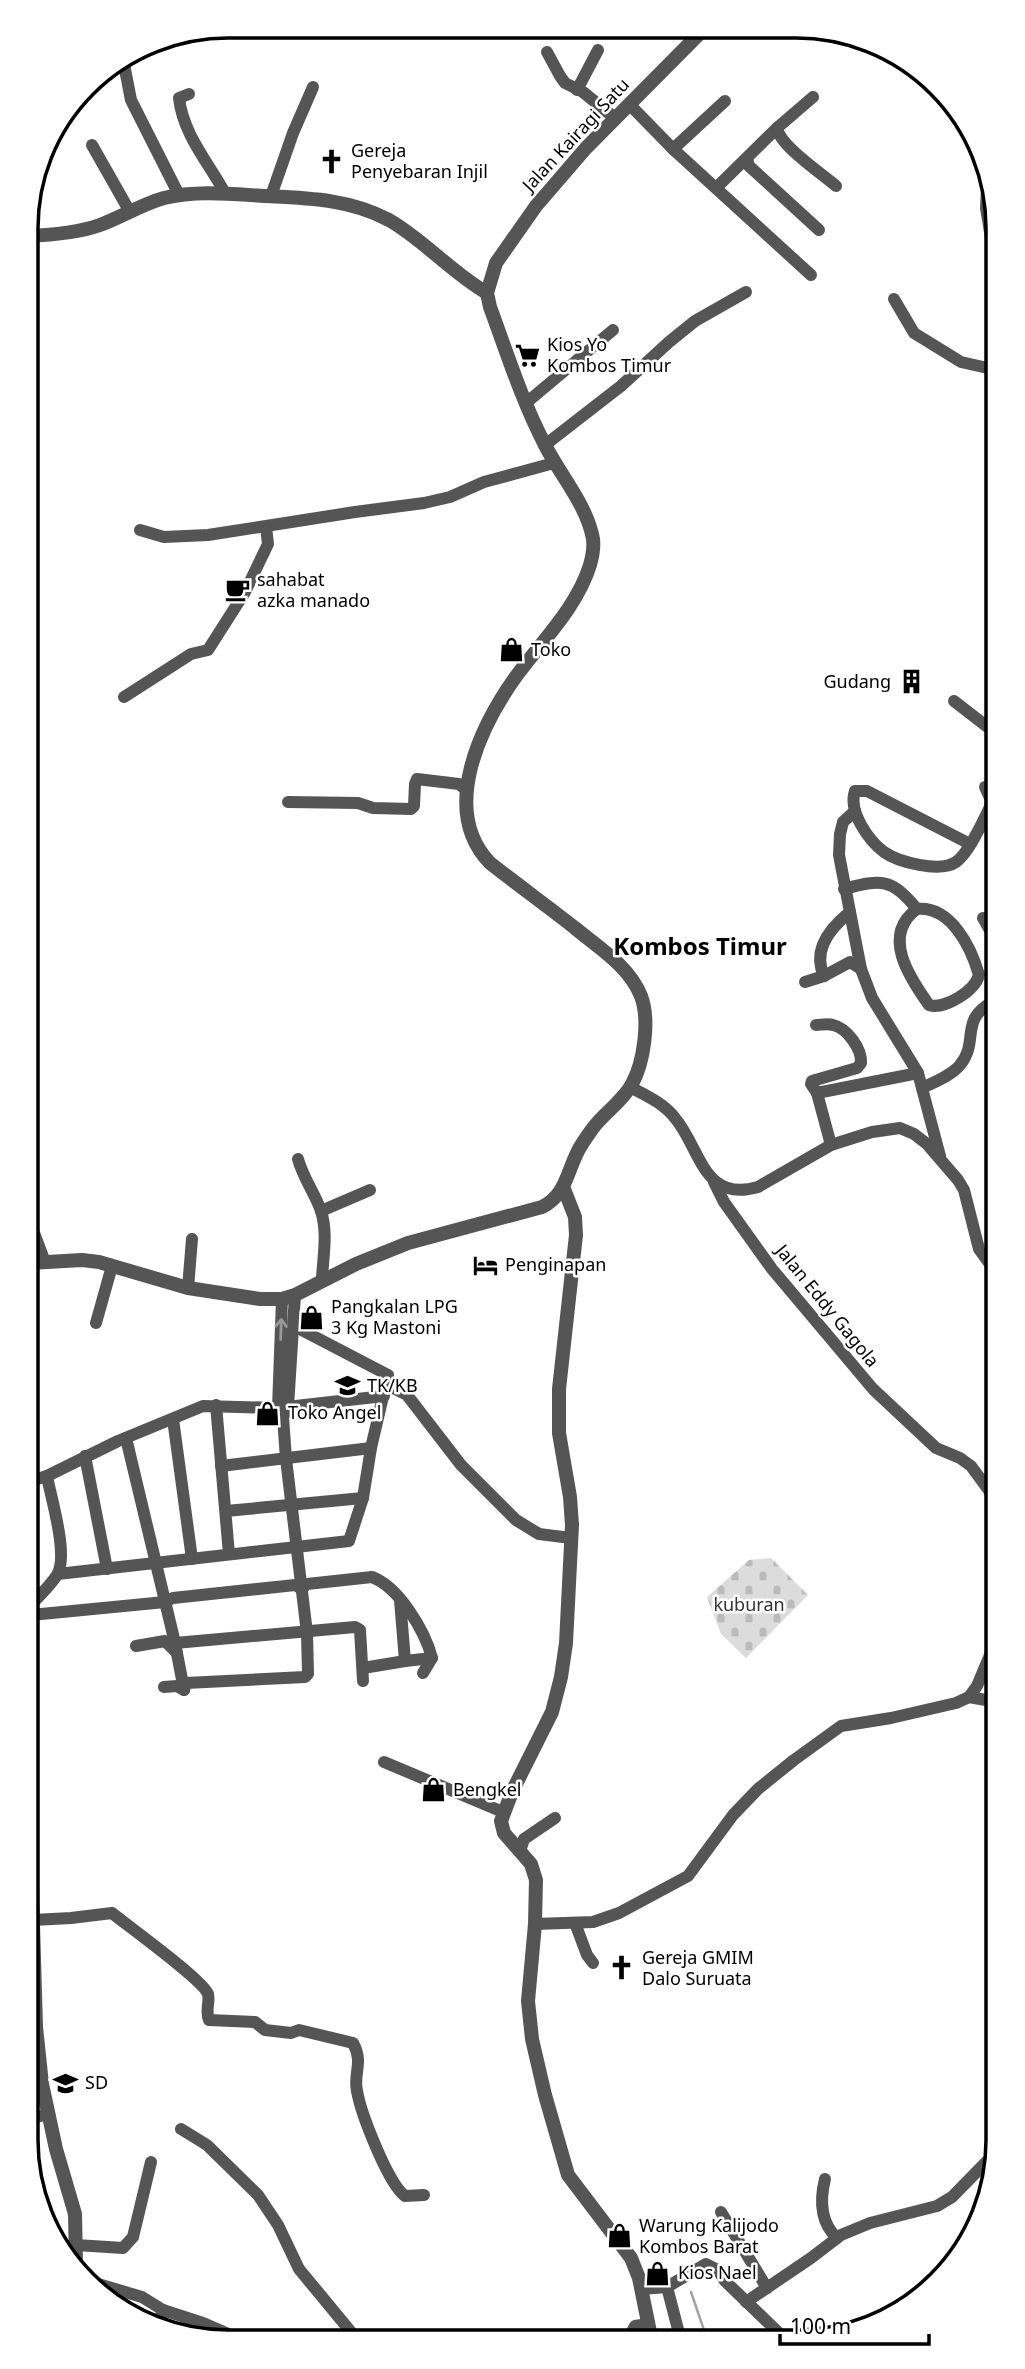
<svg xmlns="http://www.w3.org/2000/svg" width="1025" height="2369" font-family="'Noto Sans',sans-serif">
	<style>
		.cemetery { fill: url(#cemetery-stones) }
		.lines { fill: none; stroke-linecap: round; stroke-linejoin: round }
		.stream { stroke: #a3a3a3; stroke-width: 2.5 }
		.minor { stroke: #555; stroke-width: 12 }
		.tertiary { stroke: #555; stroke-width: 14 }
		.oneway { stroke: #999 }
		.labels { text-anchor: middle; stroke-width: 5; stroke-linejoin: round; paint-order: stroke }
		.street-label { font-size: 18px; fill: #000; stroke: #fff }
		.poi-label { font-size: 18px; fill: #000; stroke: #fff; text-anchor: start }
		.park-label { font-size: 18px; fill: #333; stroke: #fff }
		.district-label { font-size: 24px; font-weight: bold; fill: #000; stroke: #fff }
		.rim { fill: none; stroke: #000; stroke-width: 3.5 }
	</style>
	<defs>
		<pattern id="cemetery-stones" width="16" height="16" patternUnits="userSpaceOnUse" patternTransform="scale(1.75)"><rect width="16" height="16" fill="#dcdcdc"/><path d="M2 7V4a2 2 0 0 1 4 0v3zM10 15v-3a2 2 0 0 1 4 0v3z" fill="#bbb"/></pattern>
	</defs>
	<rect width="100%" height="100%" fill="#fff"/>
	<!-- cemetery -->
	<path class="cemetery" d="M771 1558 808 1595 746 1658 721 1634 707 1597 749 1560Z"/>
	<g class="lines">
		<!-- stream -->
		<path class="stream" d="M691 2292 706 2336"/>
		<!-- minor -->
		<g class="minor">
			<path d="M547 52 560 76 565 83 583 92 616 119"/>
			<path d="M123 59 131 100 179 195"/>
			<path d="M577 90 598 50"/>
			<path d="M189 94 179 98C183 134 208 162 225 193"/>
			<path d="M630 105 673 149 811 275"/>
			<path d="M777 128C780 146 821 173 836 186"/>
			<path d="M92 145 130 212"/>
			<path d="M673 149 725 101"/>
			<path d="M747 159 749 166 819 230"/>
			<path d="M988 169 986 208 992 244"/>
			<path d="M716 188 777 128 813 97"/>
			<path d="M271 196 293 133 313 87"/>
			<path d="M894 299 914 333 961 362 992 369"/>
			<path d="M526 403 613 330"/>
			<path d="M545 445 621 386 669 342 695 321 746 292"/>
			<path d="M140 530 164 537 208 535 355 512 424 503 450 497 484 482 554 463"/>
			<path d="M124 697 191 654 208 650 245 592 268 544 266 527"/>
			<path d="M954 701 994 732"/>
			<path d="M288 802 358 803 373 808 411 809 414 806 415 784 417 779 459 784 466 790"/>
			<path d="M855 811 843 822 840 834 839 855 861 969 872 998 918 1073 940 1156"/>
			<path d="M970 844 867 791H855C848 811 868 840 884 852 898 862 940 873 956 862 969 853 983 821 990 807L991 800 985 787"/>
			<path d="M844 889C882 879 891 878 917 909"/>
			<path d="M917 909C951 906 971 947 979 975 975 991 944 1010 929 1005 909 977 881 935 917 909Z"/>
			<path d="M983 918 994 937"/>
			<path d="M824 976C812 950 830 928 850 912"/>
			<path d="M805 982 824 976 850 962 861 969"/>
			<path d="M816 1025C821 1025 827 1023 833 1025 847 1028 862 1049 861 1063L857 1068 812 1081 811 1084 817 1093"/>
			<path d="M630 1087C647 1096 663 1103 675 1118 701 1149 703 1203 758 1187L831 1145 872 1132 900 1128 914 1134 927 1144 958 1180 964 1190 979 1249 995 1271"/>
			<path d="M922 1088C934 1082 951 1076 960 1065 980 1041 958 1020 994 1001"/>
			<path d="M831 1145 817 1093 918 1073"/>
			<path d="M298 1159C303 1178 315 1193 321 1211 328 1233 323 1257 322 1279"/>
			<path d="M714 1182 724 1202 772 1269 873 1389 936 1448 960 1458 971 1466 996 1500"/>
			<path d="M321 1211 370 1190"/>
			<path d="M30 1222 45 1262"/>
			<path d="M188 1288 192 1239"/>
			<path d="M282 1299 278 1408 283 1417 288 1407 295 1295"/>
			<path d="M96 1323 112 1266"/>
			<path d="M387 1385 407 1395 461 1465 516 1520 539 1534 571 1538"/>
			<path d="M216 1405 229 1554"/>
			<path d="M173 1419 192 1559"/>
			<path d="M126 1438 175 1643 184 1690"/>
			<path d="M85 1456 107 1569"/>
			<path d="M221 1466 371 1448"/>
			<path d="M31 1481 47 1476 118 1441 203 1406 278 1408 384 1396"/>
			<path d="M226 1511 363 1498"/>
			<path d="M58 1574 349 1541 363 1498 371 1448 388 1375 294 1326"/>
			<path d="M31 1605C39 1596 50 1586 57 1575 69 1555 51 1499 47 1476"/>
			<path d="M31 1615 165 1602 173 1598 295 1585 302 1589 307 1584 372 1577C399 1587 425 1631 432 1658L405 1661"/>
			<path d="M175 1643 355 1627 360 1630 363 1681"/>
			<path d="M136 1646 165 1641 177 1653"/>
			<path d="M363 1668 405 1661 400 1600"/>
			<path d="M423 1673 432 1658"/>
			<path d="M164 1687 177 1686 184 1690 186 1683 305 1677 308 1674 307 1633 286 1459 283 1417"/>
			<path d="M969 1697 997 1702"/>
			<path d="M384 1762 503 1812"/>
			<path d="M520 1851 524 1839 555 1818"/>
			<path d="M33 1920 71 1918 112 1913C128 1926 203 1980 208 1994 210 2003 205 2011 209 2020L255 2022 265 2030 291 2033 299 2030 353 2043C364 2063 353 2073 357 2091 361 2114 388 2183 405 2196L424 2195"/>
			<path d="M575 1923 587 1955 593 1963"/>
			<path d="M535 1924 593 1922 619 1913 688 1876 733 1815 758 1789 794 1760 841 1726 891 1718 956 1703 969 1697 977 1686 990 1655 997 1621"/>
			<path d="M33 2118 48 2114"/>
			<path d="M181 2129 207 2145 258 2195 278 2225 299 2269 356 2338"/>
			<path d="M825 2179C820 2199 820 2222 837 2238"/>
			<path d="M721 2212 767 2288"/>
			<path d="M76 2245 123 2248 133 2237 151 2162"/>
			<path d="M88 2281 142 2297 163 2310 203 2323 240 2339"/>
			<path d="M667 2287 680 2337"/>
			<path d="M642 2289 667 2287 706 2264 718 2270 725 2281 782 2336"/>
			<path d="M746 2302 811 2258 841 2235 870 2223 937 2206 952 2197 998 2150"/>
			<path d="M158 2324 163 2310"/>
			<path d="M629 2337 635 2326 648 2324"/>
		</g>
		<!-- tertiary -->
		<g class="tertiary">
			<path d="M27 236C50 235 78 233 100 225 122 217 142 204 164 198 197 190 232 194 265 196 308 198 350 199 389 220 424 240 452 273 487 293"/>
			<path d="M564 1189 575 1217 576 1235 559 1389V1433L570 1497 572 1525 566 1643 561 1677 552 1712 512 1792 501 1821 504 1833 531 1864 536 1880 535 1924 528 2001 532 2039 545 2095 568 2175 631 2258 639 2278 651 2337"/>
			<path d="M30 1263 82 1260 99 1262 188 1288 260 1299H282L295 1295 356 1264 408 1243 542 1207C566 1195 567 1172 578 1151 582 1143 588 1135 593 1128 604 1113 623 1101 632 1084 644 1062 650 1020 641 996 629 966 599 948 575 928 547 906 518 885 490 863 439 810 481 725 517 675 543 640 577 607 590 565 592 558 594 547 593 539 587 505 560 475 545 445 522 401 507 353 490 307L487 293 496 263 536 206 586 148 704 29"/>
			<path d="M32 1891 36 2027 42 2084 56 2149 75 2214 76 2263"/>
		</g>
	</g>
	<!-- one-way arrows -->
	<defs><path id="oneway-shaft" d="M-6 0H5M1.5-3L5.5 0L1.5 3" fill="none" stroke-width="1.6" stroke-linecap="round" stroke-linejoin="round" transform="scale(1.75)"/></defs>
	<use class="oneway" href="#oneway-shaft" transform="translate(281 1329) rotate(-88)"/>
	<!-- icons -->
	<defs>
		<symbol id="church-bare" viewBox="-9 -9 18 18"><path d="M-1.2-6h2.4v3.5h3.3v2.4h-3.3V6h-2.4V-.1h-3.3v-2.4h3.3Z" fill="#000" stroke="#fff" stroke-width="2.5" paint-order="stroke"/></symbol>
		<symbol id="supermarket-bare" viewBox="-9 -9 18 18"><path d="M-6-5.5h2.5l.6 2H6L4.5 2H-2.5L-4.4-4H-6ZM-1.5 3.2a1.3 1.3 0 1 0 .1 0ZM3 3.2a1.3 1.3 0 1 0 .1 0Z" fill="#000" stroke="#fff" stroke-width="2.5" paint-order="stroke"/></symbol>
		<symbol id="cafe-bare" viewBox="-9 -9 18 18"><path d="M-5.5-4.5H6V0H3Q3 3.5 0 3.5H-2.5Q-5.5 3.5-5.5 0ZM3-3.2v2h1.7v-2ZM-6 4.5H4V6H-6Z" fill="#000" stroke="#fff" stroke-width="2.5" paint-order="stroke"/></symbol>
		<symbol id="shop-bare" viewBox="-9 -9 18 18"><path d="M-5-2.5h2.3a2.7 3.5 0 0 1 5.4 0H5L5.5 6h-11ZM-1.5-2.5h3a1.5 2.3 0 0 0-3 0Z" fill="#000" stroke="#fff" stroke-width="2.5" paint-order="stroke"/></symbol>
		<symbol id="building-bare" viewBox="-9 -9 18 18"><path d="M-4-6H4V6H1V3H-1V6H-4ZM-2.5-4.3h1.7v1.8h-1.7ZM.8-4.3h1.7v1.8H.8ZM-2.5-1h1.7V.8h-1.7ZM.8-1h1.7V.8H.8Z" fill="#000" stroke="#fff" stroke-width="2.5" paint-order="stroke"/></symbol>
		<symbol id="hotel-bare" viewBox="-9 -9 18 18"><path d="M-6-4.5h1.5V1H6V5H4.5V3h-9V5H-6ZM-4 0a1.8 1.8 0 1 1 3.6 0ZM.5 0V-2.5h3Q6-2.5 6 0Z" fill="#000" stroke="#fff" stroke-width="2.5" paint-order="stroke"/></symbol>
		<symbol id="school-bare" viewBox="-9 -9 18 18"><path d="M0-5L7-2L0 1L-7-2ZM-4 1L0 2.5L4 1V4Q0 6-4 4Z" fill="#000" stroke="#fff" stroke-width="2.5" paint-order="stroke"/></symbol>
	</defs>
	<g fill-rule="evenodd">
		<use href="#church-bare" x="314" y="144" width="35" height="35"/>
		<use href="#supermarket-bare" x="510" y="338" width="35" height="35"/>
		<use href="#cafe-bare" x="220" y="572" width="35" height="35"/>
		<use href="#shop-bare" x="494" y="632" width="35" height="35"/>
		<use href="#building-bare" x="894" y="664" width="35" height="35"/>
		<use href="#hotel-bare" x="468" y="1248" width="35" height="35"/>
		<use href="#shop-bare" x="294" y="1300" width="35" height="35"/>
		<use href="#school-bare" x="330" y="1368" width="35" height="35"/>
		<use href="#shop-bare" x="250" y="1396" width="35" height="35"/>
		<use href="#shop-bare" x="416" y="1772" width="35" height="35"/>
		<use href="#church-bare" x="604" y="1950" width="35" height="35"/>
		<use href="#school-bare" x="48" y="2066" width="35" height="35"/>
		<use href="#shop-bare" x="602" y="2218" width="35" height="35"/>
		<use href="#shop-bare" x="640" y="2256" width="35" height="35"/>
	</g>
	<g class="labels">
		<!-- street labels -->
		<g class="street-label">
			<text transform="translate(576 135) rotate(-47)" y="6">Jalan Kairagi Satu</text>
			<text transform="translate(827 1306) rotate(51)" y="6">Jalan Eddy Gagola</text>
		</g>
		<!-- poi labels -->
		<g class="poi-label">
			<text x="351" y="157">Gereja<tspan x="351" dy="21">Penyebaran Injil</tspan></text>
			<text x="547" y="351">Kios Yo<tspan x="547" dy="21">Kombos Timur</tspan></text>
			<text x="257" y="586">sahabat<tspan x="257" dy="21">azka manado</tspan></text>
			<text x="531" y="656">Toko</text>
			<text x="891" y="688" text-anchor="end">Gudang</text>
			<text x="505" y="1271">Penginapan</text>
			<text x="331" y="1313">Pangkalan LPG<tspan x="331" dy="21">3 Kg Mastoni</tspan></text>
			<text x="367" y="1392">TK/KB</text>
			<text x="288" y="1419">Toko Angel</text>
			<text x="453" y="1796">Bengkel</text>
			<text x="642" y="1964">Gereja GMIM<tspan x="642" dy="21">Dalo Suruata</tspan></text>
			<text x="85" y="2089">SD</text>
			<text x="639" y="2232">Warung Kalijodo<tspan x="639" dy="21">Kombos Barat</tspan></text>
			<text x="678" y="2279">Kios Nael</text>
		</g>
		<!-- park labels -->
		<g class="park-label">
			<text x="749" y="1611">kuburan</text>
		</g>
		<!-- district labels -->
		<g class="district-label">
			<text x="700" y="955">Kombos Timur</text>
		</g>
	</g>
	<!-- crop -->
	<path d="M0 0H1025V2369H0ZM228 38H796A190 190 0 0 1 986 228V2140A190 190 0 0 1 796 2330H228A190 190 0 0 1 38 2140V228A190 190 0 0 1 228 38Z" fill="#fff" fill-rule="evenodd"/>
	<path class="rim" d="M228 38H796A190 190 0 0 1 986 228V2140A190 190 0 0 1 796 2330H228A190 190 0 0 1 38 2140V228A190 190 0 0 1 228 38Z"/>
	<!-- scale -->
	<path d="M780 2334v10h149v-10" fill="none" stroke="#000000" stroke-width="3.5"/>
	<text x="790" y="2334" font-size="21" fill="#000000" stroke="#ffffff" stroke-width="5" paint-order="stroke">100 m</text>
</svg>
